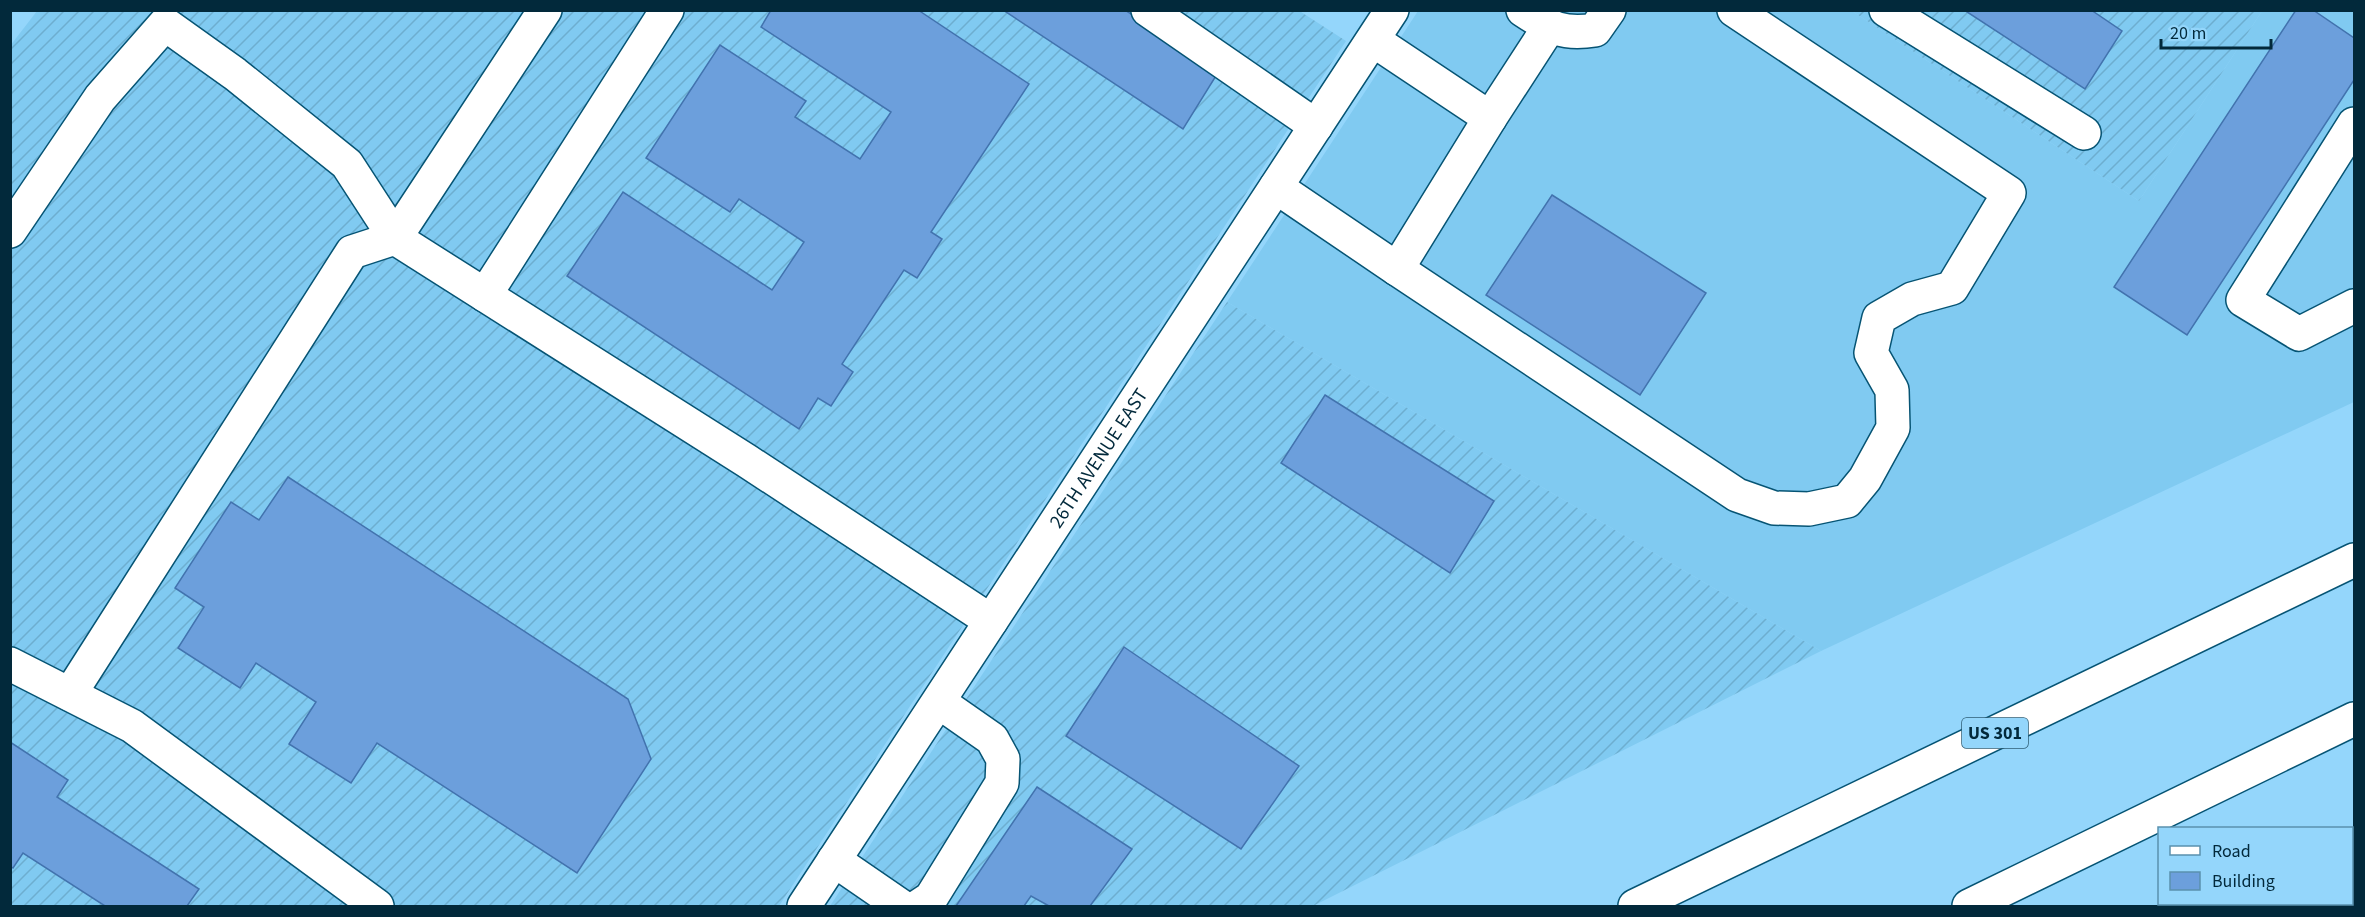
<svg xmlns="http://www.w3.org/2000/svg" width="2365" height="917" font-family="'Source Sans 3',sans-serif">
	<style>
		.built { fill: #80caf1 }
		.industrial { fill: url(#industrial-furrows) }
		.building { fill: #6c9fdc; stroke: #4273ae; stroke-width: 1.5 }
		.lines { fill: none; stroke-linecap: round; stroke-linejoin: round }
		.minor-casing { stroke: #065474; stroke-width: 36 }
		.major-casing { stroke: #065474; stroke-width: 36 }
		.minor { stroke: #fff; stroke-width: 33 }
		.major { stroke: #fff; stroke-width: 33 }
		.labels { text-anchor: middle; stroke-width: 4.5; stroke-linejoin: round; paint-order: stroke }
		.shield { fill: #94d6fb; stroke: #2e5d75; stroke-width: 1.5 }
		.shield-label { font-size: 18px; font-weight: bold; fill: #02293b }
		.street-label { font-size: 20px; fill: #02293b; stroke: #94d6fb }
	</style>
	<defs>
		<pattern id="industrial-furrows" width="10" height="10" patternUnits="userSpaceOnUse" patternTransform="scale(1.5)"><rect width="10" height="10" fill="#80caf1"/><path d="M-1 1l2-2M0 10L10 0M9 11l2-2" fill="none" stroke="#6daed0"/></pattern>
	</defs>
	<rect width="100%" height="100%" fill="#94d6fb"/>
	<!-- built -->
	<path class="built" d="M1418 11H1852L2139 201 2262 11H2354V402L1821 651 1227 302Z"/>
	<!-- industrial -->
	<g class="industrial">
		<path d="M1298 10 1346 41 779 906H11L10 46 37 11Z"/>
		<path d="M1852 11H2262L2139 201Z"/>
		<path d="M1227 302 1821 651 1313 906H830Z"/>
	</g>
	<!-- building -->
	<g class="building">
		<path d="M771 10H918L1029 84 931 232 942 239 917 278 904 270 842 364 853 372 831 406 818 398 799 429 567 276 623 192 772 290 804 242 739 199 730 212 646 158 720 45 806 101 795 117 860 159 891 112 761 27Z"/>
		<path d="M1003 10H1125L1219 71 1183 129Z"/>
		<path d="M1964 10H2091L2122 31 2085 89Z"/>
		<path d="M2296 10H2313L2354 38V80L2187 335 2114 287Z"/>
		<path d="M1552 195 1706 293 1640 395 1486 295Z"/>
		<path d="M1325 395 1494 501 1450 573 1281 463Z"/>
		<path d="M288 477 628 699 651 759 577 873 377 743 351 783 289 744 316 702 256 663 240 688 178 648 204 607 175 588 231 502 259 520Z"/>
		<path d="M1124 647 1299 766 1241 849 1066 736Z"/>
		<path d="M10 742 68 780 57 797 199 889 187 906H105L23 853 13 868 10 866Z"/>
		<path d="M1037 787 1132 849 1090 906H1049L1031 896 1024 906H956Z"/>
	</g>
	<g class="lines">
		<defs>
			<g id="minor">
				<path d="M1148 10 1316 126"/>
				<path d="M1523 10C1550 28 1563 35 1595 30L1609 10"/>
				<path d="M1886 10 2084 133"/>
				<path d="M1490 118 1549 27"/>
				<path d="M2354 124 2243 300 2299 334 2354 306"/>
				<path d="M1276 187 1397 269 1490 118 1373 40"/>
				<path d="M10 231 100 98 165 24 235 74 347 164 395 238 545 10"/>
				<path d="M1397 269 1737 495 1774 508 1809 509 1847 501 1865 479 1893 428 1892 390 1871 353 1879 318 1912 299 1952 288 2009 193 1734 10"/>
				<path d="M485 295 667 10"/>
				<path d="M10 664 132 726 377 906"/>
				<path d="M70 694 352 252 395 238 747 461 991 621"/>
				<path d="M834 860 901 906"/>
				<path id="s1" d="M804 906 1392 10"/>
				<path d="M919 906 931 898 1002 783 1003 759 992 739 939 702"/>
			</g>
			<g id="major">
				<path d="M1635 906 2354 560"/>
				<path d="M1969 906 2354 719"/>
			</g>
		</defs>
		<!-- minor casing -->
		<use href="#minor" class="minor-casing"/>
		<!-- major casing -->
		<use href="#major" class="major-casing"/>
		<!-- minor -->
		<use href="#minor" class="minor"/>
		<!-- major -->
		<use href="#major" class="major"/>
	</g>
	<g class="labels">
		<!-- shield labels -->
		<rect class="shield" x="1962" y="718" width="66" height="30" rx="4.5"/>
		<g class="shield-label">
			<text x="1995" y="739">US 301</text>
		</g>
		<!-- street labels -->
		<g class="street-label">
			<text dy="7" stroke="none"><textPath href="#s1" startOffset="536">26TH AVENUE EAST</textPath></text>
		</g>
	</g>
	<!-- border -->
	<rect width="2365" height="917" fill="none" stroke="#02293b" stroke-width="24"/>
	<!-- legend -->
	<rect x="2158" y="827" width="195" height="78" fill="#94d6fb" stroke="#5a91ae" stroke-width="1.5"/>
	<rect x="2170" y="846" width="30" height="9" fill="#ffffff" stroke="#5a91ae" stroke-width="1.5"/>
	<text x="2212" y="857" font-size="18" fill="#02293b">Road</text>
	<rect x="2170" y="872" width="30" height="18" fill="#6c9fdc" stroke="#5a91ae" stroke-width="1.5"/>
	<text x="2212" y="887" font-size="18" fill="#02293b">Building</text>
	<!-- scale -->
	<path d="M2161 39v9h110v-9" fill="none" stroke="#02293b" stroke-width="3"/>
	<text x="2170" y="39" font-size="18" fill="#02293b" stroke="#94d6fb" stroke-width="4.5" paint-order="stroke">20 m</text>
</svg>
